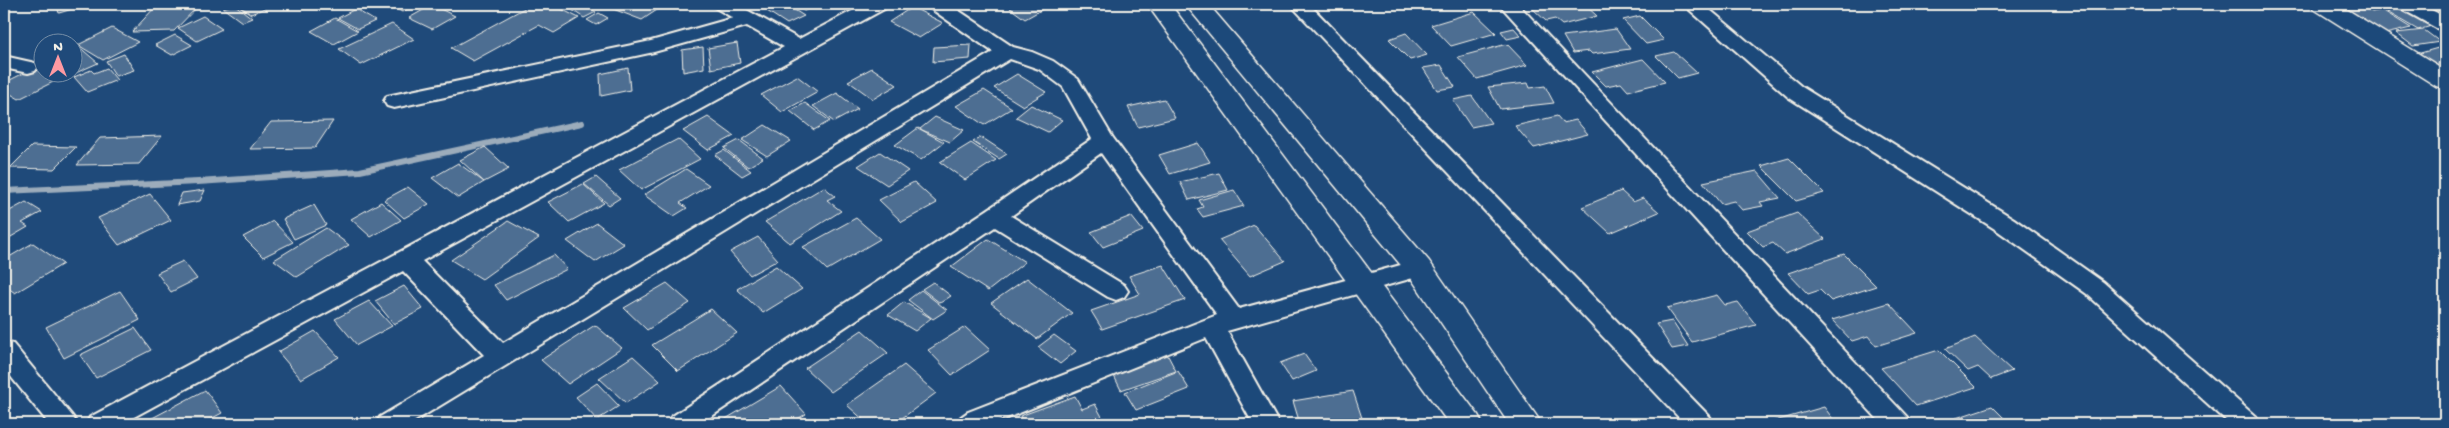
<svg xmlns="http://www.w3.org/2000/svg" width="2449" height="428" font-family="'Gochi Hand',sans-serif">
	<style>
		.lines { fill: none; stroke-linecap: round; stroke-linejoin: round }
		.stream { stroke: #9cacbb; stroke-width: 6 }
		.building { fill: #4d6e92; stroke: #f4f1e8 }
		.minor-casing { stroke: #f4f1e8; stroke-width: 4 }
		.tertiary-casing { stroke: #f4f1e8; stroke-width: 3 }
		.minor { fill: #1f4a7a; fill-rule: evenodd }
		.tertiary { fill: #1f4a7a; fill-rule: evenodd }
	</style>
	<rect width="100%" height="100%" fill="#1f4a7a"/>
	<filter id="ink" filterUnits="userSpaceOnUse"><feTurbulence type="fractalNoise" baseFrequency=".02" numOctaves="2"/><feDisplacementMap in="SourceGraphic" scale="10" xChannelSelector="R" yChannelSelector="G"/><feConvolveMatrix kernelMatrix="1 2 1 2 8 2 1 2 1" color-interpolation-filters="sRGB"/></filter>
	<g filter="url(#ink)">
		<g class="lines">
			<!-- stream -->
			<path class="stream" d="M4 191 198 182 360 171 582 123"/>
		</g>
		<!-- building -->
		<g class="building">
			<path d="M4 4H10V14L4 16Z"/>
			<path d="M56 4H89L59 13Z"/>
			<path d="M234 4 252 18 242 22 223 8Z"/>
			<path d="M236 4H262L267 7 251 14Z"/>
			<path d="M388 4H417L402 12Z"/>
			<path d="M532 4H551L579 18 554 33 539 25 473 61 451 48Z"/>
			<path d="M563 4H584L596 12 584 18Z"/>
			<path d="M600 4H666L642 20Z"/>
			<path d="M782 4H785L804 16 787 24 767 11Z"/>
			<path d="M794 4H818L804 11Z"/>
			<path d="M1019 4H1048L1050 5 1025 19 1010 8Z"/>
			<path d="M1553 4H1584L1597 16 1562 25 1555 19 1546 21 1533 9Z"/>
			<path d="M2337 4H2359L2372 12 2382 10 2411 28 2385 34Z"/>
			<path d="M2366 4H2385L2390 6 2377 10Z"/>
			<path d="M2388 4H2403L2438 24 2418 30 2387 12 2396 9Z"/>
			<path d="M2444 4 2445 23 2423 11Z"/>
			<path d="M157 5H199L174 31 132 32Z"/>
			<path d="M432 5 455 16 432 29 409 18Z"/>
			<path d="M912 7 943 23 919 38 889 22Z"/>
			<path d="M355 9 375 21 358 29 338 18Z"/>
			<path d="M1474 12 1496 33 1451 46 1431 25Z"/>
			<path d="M599 13 608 18 596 25 587 20Z"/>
			<path d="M203 16 222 29 197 41 178 28Z"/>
			<path d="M1640 16 1664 40 1646 44 1623 20Z"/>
			<path d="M335 18 358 31 334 44 311 31Z"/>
			<path d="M392 24 414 39 361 65 339 49Z"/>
			<path d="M112 28 138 42 103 60 78 45Z"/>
			<path d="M1514 28 1521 36 1507 39 1501 31Z"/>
			<path d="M1616 29 1630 49 1592 54 1589 51 1573 53 1563 36Z"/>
			<path d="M2424 30 2440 42 2413 46 2396 33Z"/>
			<path d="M1406 33 1427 55 1410 60 1389 39Z"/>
			<path d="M175 35 192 45 172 55 155 45Z"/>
			<path d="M737 43 740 63 711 69 708 48Z"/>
			<path d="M1507 44 1527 65 1477 79 1458 57Z"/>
			<path d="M77 45 98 63 69 76 65 72H72V47Z"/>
			<path d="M971 45 970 59 933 62 934 47Z"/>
			<path d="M2445 46V71L2417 54Z"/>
			<path d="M703 47 704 68 683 72 682 50Z"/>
			<path d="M1674 52 1697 73 1678 78 1656 56Z"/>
			<path d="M124 54 134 70 116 76 106 61Z"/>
			<path d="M1643 59 1665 82 1628 91 1621 83 1606 86 1592 72Z"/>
			<path d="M1441 65 1455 87 1437 90 1423 68Z"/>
			<path d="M34 68 55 81 19 99 4 90V83Z"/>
			<path d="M107 68 117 80 87 92 74 77 91 70 94 73Z"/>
			<path d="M628 68 630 90 601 96 600 74Z"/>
			<path d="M872 68 897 85 873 99 848 81Z"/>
			<path d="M1017 74 1046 92 1023 106 994 88Z"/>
			<path d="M797 76 818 92 782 112 761 95Z"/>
			<path d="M1528 83 1530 88 1545 86 1554 103 1500 109 1488 87Z"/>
			<path d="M984 90 1012 108 984 125 956 106Z"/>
			<path d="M837 93 858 109 834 122 813 106Z"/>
			<path d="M1472 96 1491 123 1471 127 1453 100Z"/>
			<path d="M1164 99 1175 118 1138 127 1128 107Z"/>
			<path d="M805 103 830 121 814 130 790 111Z"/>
			<path d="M1031 105 1062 120 1048 132 1016 117Z"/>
			<path d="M1557 116 1563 123 1576 120 1588 134 1534 148 1515 126Z"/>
			<path d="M708 117 734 136 708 150 683 131Z"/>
			<path d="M935 117 964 130 950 142 920 129Z"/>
			<path d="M333 121 315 148 250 149 271 122Z"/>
			<path d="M765 125 791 141 767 156 742 140Z"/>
			<path d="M918 128 944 142 921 160 895 145Z"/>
			<path d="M162 136 139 164 77 165 100 138Z"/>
			<path d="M981 137 1007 154 999 159 973 142Z"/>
			<path d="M678 139 700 159 641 190 619 170Z"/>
			<path d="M739 140 763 158 748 167 724 148Z"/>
			<path d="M971 143 996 160 965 180 940 162Z"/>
			<path d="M1198 143 1210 162 1170 174 1159 155Z"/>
			<path d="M32 146 76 147 54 169 10 168Z"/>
			<path d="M485 147 509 169 484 182 460 160Z"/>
			<path d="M724 150 751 171 742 176 715 155Z"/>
			<path d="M880 152 908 171 887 185 858 166Z"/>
			<path d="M1789 158 1824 193 1796 201 1761 166Z"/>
			<path d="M458 163 484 182 458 198 432 178Z"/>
			<path d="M686 169 709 185 680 203 687 208 674 216 644 195Z"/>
			<path d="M1757 171 1780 198 1760 202 1763 206 1742 210 1734 201 1721 204 1703 182Z"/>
			<path d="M1219 173 1228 190 1189 200 1180 182Z"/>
			<path d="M596 177 620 198 609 205 584 184Z"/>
			<path d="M914 182 937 203 902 222 879 200Z"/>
			<path d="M583 184 604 203 569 222 548 202Z"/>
			<path d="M408 187 429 204 404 218 384 200Z"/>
			<path d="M824 187 835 196 827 200 841 211 790 243 765 222Z"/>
			<path d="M205 190 200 201 177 205 182 193Z"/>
			<path d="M1234 190 1244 206 1203 217 1197 209 1203 207 1199 200Z"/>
			<path d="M1621 191 1633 202 1643 198 1659 212 1610 233 1582 207Z"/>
			<path d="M150 194 171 220 119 245 98 218Z"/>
			<path d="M26 202 42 212 22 223 28 227 4 241V214Z"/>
			<path d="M381 202 401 220 371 237 351 219Z"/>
			<path d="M314 205 326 225 294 239 283 219Z"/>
			<path d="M1797 213 1825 239 1785 254 1773 243 1763 247 1747 231Z"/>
			<path d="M1131 216 1143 231 1103 247 1091 232Z"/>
			<path d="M856 218 880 239 827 270 803 247Z"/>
			<path d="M273 221 293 242 263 257 243 237Z"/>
			<path d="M508 221 539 238 482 279 451 260Z"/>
			<path d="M597 223 624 244 595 262 567 241Z"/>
			<path d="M1254 225 1285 261 1250 276 1219 240Z"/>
			<path d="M326 228 349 245 297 277 274 260Z"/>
			<path d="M758 237 778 260 750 275 730 252Z"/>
			<path d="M988 239 1025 262 988 291 951 267Z"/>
			<path d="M33 243 63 264 15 293 4 285V260Z"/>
			<path d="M1844 254 1876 286 1831 301 1820 290 1808 294 1788 273Z"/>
			<path d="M554 255 567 269 506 300 494 285Z"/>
			<path d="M183 261 197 279 171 292 157 273Z"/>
			<path d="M1163 265 1185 300 1102 329 1091 311 1140 294 1129 276Z"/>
			<path d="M776 266 802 289 763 313 737 289Z"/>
			<path d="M1027 278 1072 313 1037 339 991 303Z"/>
			<path d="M933 282 951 296 940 303 922 289Z"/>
			<path d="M667 283 690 303 647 330 624 308Z"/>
			<path d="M404 286 423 309 394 324 375 301Z"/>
			<path d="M921 290 947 310 933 319 908 300Z"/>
			<path d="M120 291 140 320 64 358 46 327Z"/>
			<path d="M1717 295 1725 305 1738 302 1756 325 1692 342 1667 308Z"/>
			<path d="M369 301 392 326 357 345 335 319Z"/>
			<path d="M904 302 931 318 915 331 888 315Z"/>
			<path d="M1889 303 1917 333 1876 346 1868 336 1852 341 1832 320Z"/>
			<path d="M711 309 737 333 678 371 652 345Z"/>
			<path d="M1672 321 1688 346 1672 349 1656 324Z"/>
			<path d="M595 325 622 348 568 384 541 360Z"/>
			<path d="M965 327 990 350 952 375 928 350Z"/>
			<path d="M135 328 151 350 96 378 80 355Z"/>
			<path d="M862 330 888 353 831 392 805 368Z"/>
			<path d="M315 331 339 357 301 379 278 352Z"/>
			<path d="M1054 335 1076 351 1060 364 1038 347Z"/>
			<path d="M1975 337 2012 371 1991 379 1978 367 1968 371 1945 349Z"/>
			<path d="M1939 350 1976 387 1916 406 1881 368Z"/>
			<path d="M1166 352 1176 371 1121 390 1111 370Z"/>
			<path d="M1304 354 1316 371 1292 381 1280 363Z"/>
			<path d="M633 356 660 381 626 403 599 378Z"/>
			<path d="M904 365 936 393 894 424H868L847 405Z"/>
			<path d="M1178 371 1189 389 1136 410 1125 392Z"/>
			<path d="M597 383 619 406 597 420 576 397Z"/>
			<path d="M781 386 806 414 789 424 719 423Z"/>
			<path d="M205 390 222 413 201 424H141Z"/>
			<path d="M1353 391 1364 424H1300L1293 401Z"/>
			<path d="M1075 396 1082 409 1095 404 1106 424H1024L1020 416Z"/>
			<path d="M1992 406 2010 424H1938Z"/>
			<path d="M1824 407 1836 423 1847 420 1850 424 1768 423Z"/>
		</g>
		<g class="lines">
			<defs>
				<g id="minor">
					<path d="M714 4H736L799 39 865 4H888L886 8 422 261 503 343 993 52 930 8 928 4H949L1013 47 1032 52 1053 61 1078 79 1113 138 1239 309 1419 260 1427 262 1431 268 1427 274 1227 331 1279 424H1253L1206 338 992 424H957L961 417 968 412 1217 315 1101 153 1011 216 1124 285 1128 291 1124 297 1116 300 1108 297 995 227 700 424H667L671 417 987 210 1092 139 1063 87 1039 69 1010 59 410 424H376L380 417 484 355 403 271 121 424H86L90 417 784 47 747 26 654 52 394 108 387 106 384 101 387 96 651 41 733 18 716 8Z"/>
					<path d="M1290 4H1309L1710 417 1714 424H1685Z"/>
					<path d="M1499 4H1518L1907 417 1911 424H1882Z"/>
					<path d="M1683 4H1703L1802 87 2014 219 2103 282 2256 417 2260 424H2230L2087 294 1998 231 1788 97Z"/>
					<path d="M2398 4H2420L2445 17V31L2438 29 2400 8Z"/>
					<path d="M4 56 35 63 38 67 35 71 28 73 4 68Z"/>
					<path d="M4 342 13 344 73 417 77 424H49L4 368Z"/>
				</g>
				<g id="tertiary">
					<path d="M1147 4H1170L1478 415 1483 424H1449Z"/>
					<path d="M1185 4H1208L1429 261 1542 424H1509L1409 275Z"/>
					<path d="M2310 4H2338L2445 70V89L2436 86 2314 9Z"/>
				</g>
			</defs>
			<!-- minor casing -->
			<use href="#minor" class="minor-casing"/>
			<!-- tertiary casing -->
			<use href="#tertiary" class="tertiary-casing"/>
			<!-- minor -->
			<use href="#minor" class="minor"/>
			<!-- tertiary -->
			<use href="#tertiary" class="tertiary"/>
		</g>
	</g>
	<!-- margin -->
	<rect width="2449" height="428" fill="none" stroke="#1f4a7a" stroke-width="20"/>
	<rect x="10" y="10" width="2429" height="408" fill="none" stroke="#f4f1e8" stroke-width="2" filter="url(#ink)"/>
	<!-- north arrow -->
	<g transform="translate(58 58)"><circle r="24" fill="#1f4a7a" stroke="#748da6"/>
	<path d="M0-4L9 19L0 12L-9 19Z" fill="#ff9aa2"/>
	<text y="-8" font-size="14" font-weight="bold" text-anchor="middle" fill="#f4f1e8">N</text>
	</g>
</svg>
